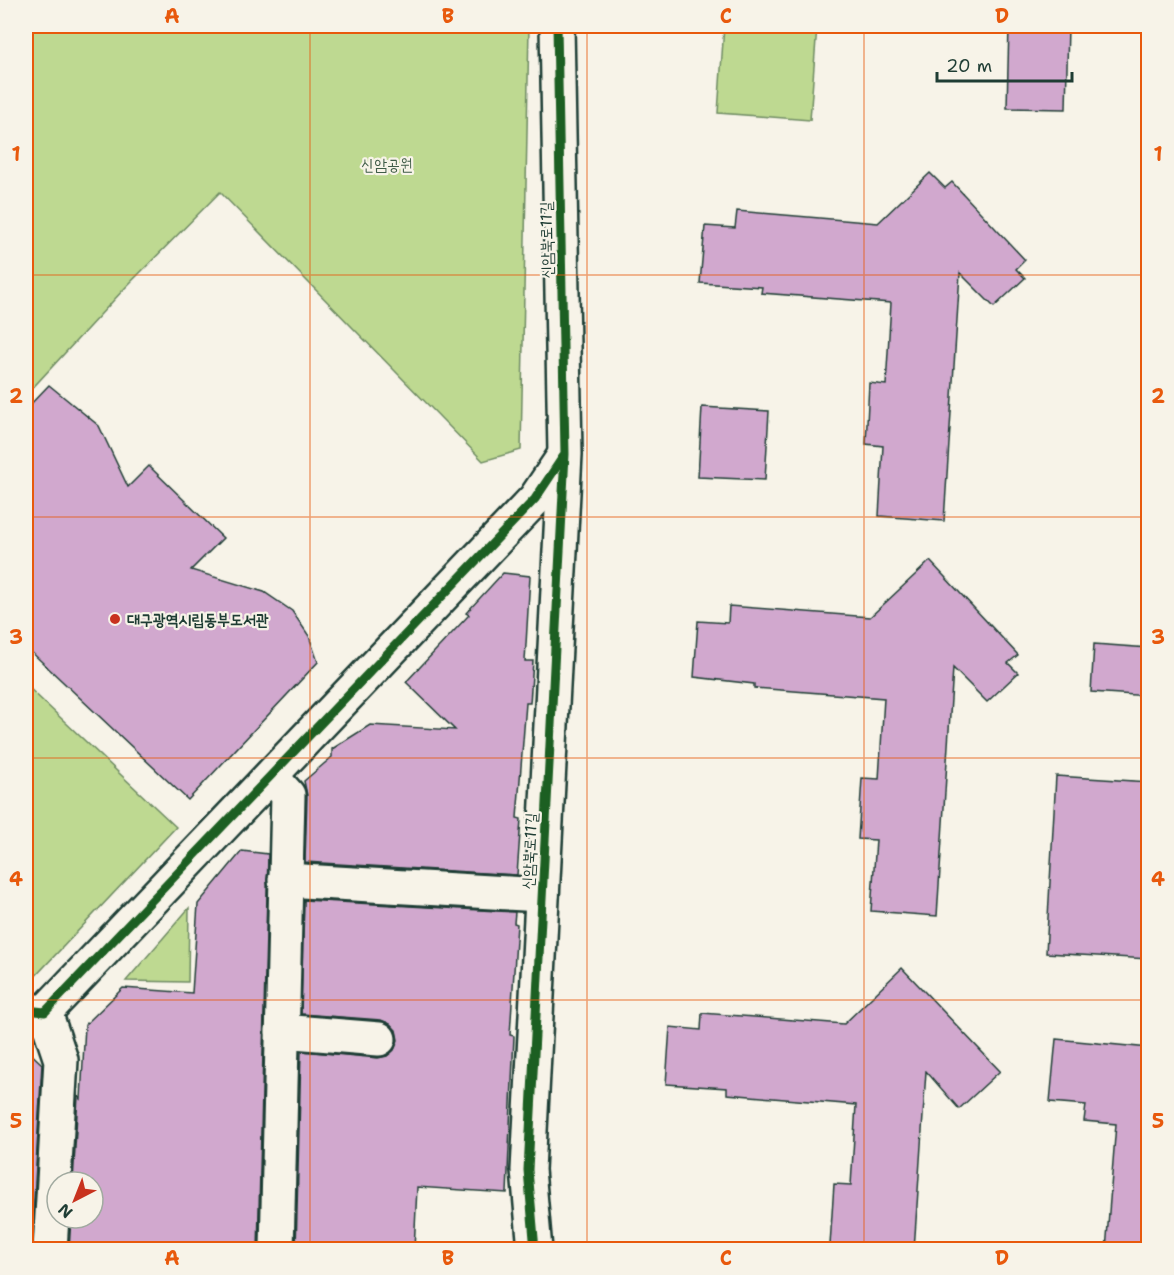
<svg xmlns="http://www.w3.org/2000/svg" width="1174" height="1275" font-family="'Shantell Sans','Poor Story',sans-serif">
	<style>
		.green { fill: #bed991; stroke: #6e8b62; stroke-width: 1.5 }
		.building { fill: #d1a8ce; stroke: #1f3d34; stroke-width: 1.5 }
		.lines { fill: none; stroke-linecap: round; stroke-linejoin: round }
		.minor-casing { stroke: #1f3d34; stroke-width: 38 }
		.minor { stroke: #f7f3e8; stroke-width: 33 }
		.cycleway-casing { stroke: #f7f3e8; stroke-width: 13 }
		.cycleway { stroke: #1b5e20; stroke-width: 9 }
		.grid { fill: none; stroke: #e8590c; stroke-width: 1.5; stroke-opacity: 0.55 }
		.poi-dot { fill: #c8321e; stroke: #f7f3e8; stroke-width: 2 }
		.labels { text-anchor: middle; stroke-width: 4.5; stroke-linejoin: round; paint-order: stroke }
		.park-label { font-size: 16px; fill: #3f5c47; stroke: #f7f3e8 }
		.street-label { font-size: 16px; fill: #1f3d34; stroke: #f7f3e8 }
		.poi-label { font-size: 16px; font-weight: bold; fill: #1f3d34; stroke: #f7f3e8; text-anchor: start }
		.neatline { fill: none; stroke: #e8590c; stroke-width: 2 }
		.grid-label { font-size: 20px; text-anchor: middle; font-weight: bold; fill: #e8590c }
	</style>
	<rect width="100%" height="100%" fill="#f7f3e8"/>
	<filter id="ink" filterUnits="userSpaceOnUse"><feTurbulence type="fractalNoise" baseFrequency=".0167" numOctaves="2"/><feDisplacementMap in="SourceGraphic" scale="12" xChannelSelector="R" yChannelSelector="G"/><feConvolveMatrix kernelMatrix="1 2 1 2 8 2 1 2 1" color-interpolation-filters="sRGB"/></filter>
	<g filter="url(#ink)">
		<!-- green -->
		<g class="green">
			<path d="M26 26H529L521 450 483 461 220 192 125 288 26 395Z"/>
			<path d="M724 26H817L810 120 718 113Z"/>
			<path d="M26 685 176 827 26 986Z"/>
			<path d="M189 908 188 982 126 981Z"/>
		</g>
		<!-- building -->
		<g class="building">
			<path d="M1009 26H1068L1066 109 1007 108Z"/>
			<path d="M930 173 945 188 952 182 1025 260 1016 269 1025 278 994 307 960 273 944 521 879 516 883 446 866 444 869 383 886 385 891 303 761 293 762 287 700 283 705 226 735 228 737 211 878 223Z"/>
			<path d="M49 385 99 426 128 487 149 466 223 538 191 570 264 592 292 611 309 636 318 662 188 800 26 647V409Z"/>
			<path d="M702 407 769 411 765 480 698 477Z"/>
			<path d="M930 561 1018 655 1008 663 1018 673 987 702 953 668 937 916 871 911 876 840 858 839 862 778 879 779 884 698 754 688V684L694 677 698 621 728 623 729 606 870 617Z"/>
			<path d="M503 573 530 576 525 661H533L530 703H526L517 818 521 819 517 875 305 862 307 795 304 781 332 757V749L370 725 455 730 406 682 469 615 466 613Z"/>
			<path d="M1094 644 1149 648V696L1091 692Z"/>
			<path d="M1056 776 1149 782V959L1046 953Z"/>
			<path d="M242 851 268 854 258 1250H69L71 1218H93V1182H73L78 1096 81 1099 85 1025 123 988 192 993 198 904Z"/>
			<path d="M304 900 515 912 514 923 517 924 510 1035 514 1036 507 1193 417 1187 414 1250H296L301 1051 378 1058 387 1056 394 1050 398 1040 396 1030 390 1024 381 1020 301 1014Z"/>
			<path d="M902 968 1000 1071 959 1109 926 1071 914 1250H848V1246L830 1245 834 1184 851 1185 856 1105 727 1094V1088L666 1084 670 1027 701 1030 702 1013 844 1024Z"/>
			<path d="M1056 1039 1149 1048V1250H1106L1116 1124 1084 1121 1086 1105 1050 1102Z"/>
			<path d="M26 1049 42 1064 31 1250H26Z"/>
		</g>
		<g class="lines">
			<defs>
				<g id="minor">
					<path d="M271 776 288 795 277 1250"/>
					<path d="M285 880 542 895"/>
					<path d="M26 1010 45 1012 535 499 564 456"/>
					<path d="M45 1012 61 1060 50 1250"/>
					<path d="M282 1031 379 1039"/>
					<path d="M535 1250 528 1170 565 454 557 26"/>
				</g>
			</defs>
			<!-- minor casing -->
			<use href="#minor" class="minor-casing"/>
			<!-- minor -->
			<use href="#minor" class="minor"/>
			<defs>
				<g id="cycleway">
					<path d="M26 1010 45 1012 535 499 563 457"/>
					<path d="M535 1250 528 1170 565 454 557 26"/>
				</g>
			</defs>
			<!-- cycleway casing -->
			<use href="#cycleway" class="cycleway-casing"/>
			<!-- cycleway -->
			<use href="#cycleway" class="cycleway"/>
		</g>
	</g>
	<!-- grid -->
	<path class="grid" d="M310 26V1250M587 26V1250M864 26V1250M26 275H1148M26 517H1148M26 758H1148M26 1000H1148"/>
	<!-- markers -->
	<circle class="poi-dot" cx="115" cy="619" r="6"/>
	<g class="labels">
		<!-- park labels -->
		<g class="park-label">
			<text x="387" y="170">신암공원</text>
		</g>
		<!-- street labels -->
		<g class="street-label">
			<text transform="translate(546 240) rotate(-91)" y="6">신암북로11길</text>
			<text transform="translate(529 851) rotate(-87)" y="6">신암북로11길</text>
		</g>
		<!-- poi labels -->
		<g class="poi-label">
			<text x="127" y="625">대구광역시립동부도서관</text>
		</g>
	</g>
	<!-- margin -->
	<rect width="1174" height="1275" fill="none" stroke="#f7f3e8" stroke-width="66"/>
	<!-- north arrow -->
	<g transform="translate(75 1200) rotate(222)"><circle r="28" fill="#f7f3e8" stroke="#a1aaa0" stroke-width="1.5"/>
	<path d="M0-4.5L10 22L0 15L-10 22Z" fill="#c8321e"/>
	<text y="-9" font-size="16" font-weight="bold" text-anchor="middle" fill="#1f3d34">N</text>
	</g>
	<!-- scale -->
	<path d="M937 72v9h135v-9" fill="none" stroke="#1f3d34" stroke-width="3"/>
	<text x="946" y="72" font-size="18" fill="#1f3d34" stroke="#f7f3e8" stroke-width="4.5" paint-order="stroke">20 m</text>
	<rect x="33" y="33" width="1108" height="1209" class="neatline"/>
	<g class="grid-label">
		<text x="172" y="23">A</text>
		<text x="448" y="23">B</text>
		<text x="726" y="23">C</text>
		<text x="1002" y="23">D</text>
		<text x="16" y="161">1</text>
		<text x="1158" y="161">1</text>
		<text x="16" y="403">2</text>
		<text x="1158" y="403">2</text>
		<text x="16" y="644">3</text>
		<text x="1158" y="644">3</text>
		<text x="16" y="886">4</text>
		<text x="1158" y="886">4</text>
		<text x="16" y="1128">5</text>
		<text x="1158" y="1128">5</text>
		<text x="172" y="1265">A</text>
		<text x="448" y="1265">B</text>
		<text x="726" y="1265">C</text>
		<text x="1002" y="1265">D</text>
	</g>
</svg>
